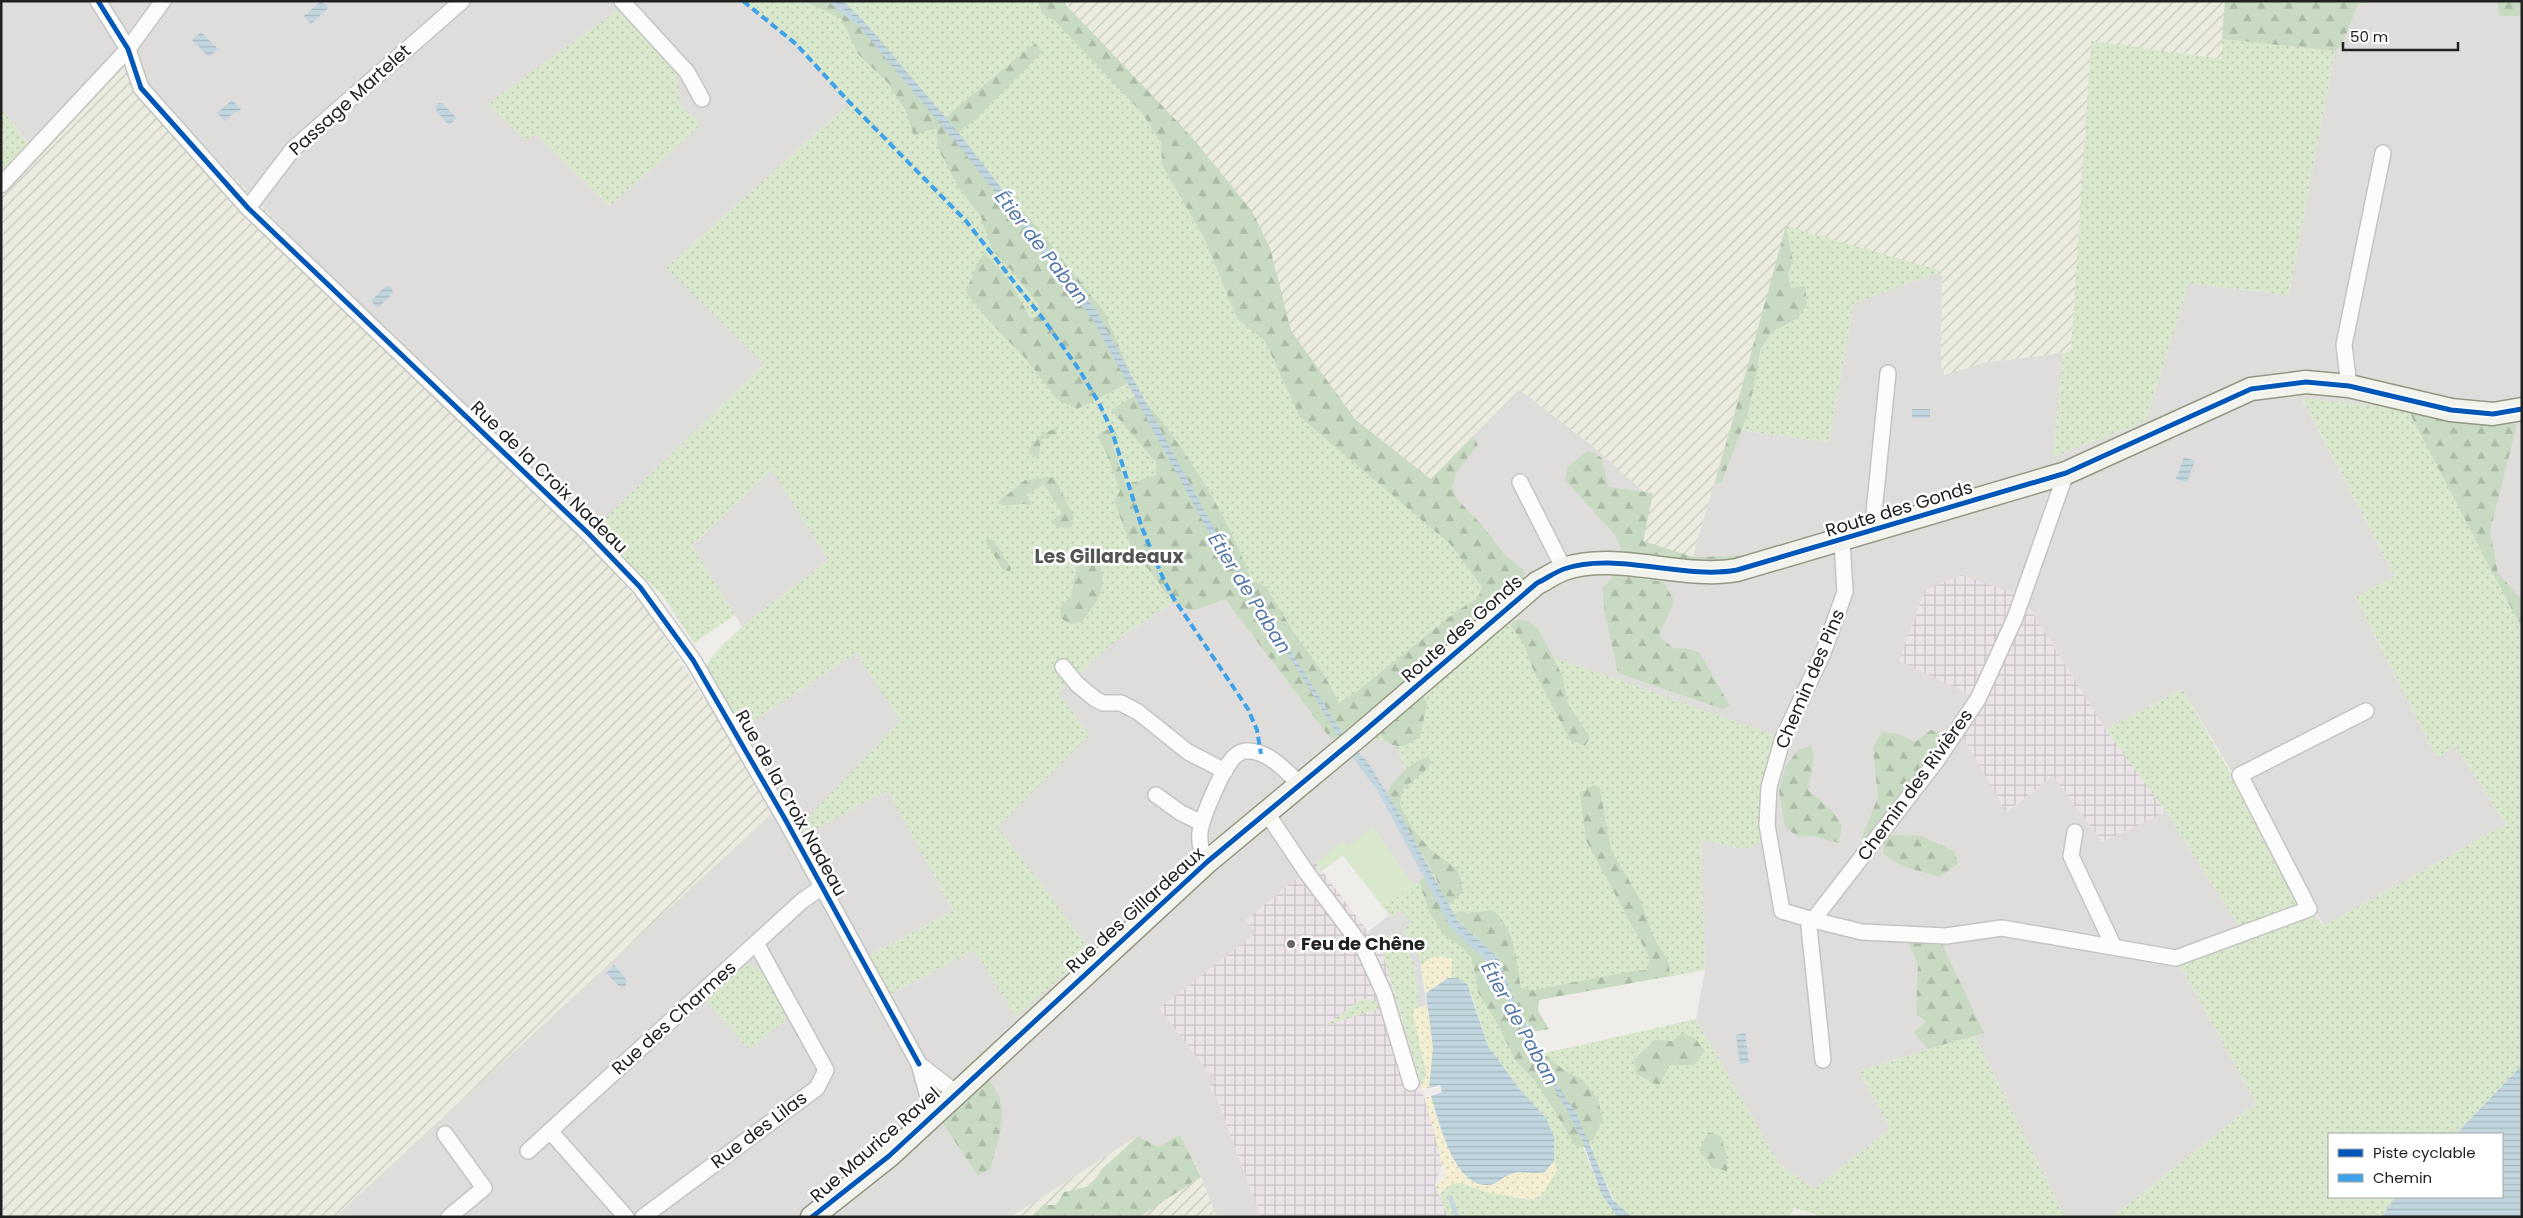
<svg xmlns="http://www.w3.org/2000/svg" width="2523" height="1218" font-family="Poppins,sans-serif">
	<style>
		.residential { fill: #dedddb }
		.industrial { fill: url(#industrial-grid) }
		.farmland { fill: url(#farmland-furrows) }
		.grass { fill: url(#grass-dots) }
		.forest { fill: url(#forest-firs) }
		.sand { fill: url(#sand-dots) }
		.garden { fill: #d9e8cc }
		.water { fill: url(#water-rules) }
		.pier { fill: #dddddc }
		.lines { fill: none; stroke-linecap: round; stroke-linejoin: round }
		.stream { stroke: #c1d6de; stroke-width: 4.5 }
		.street-casing { stroke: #c4c4c2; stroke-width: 18 }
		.secondary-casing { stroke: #949783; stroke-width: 25 }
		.street { stroke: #fcfcfc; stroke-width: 15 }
		.secondary { stroke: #f2f3ed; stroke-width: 22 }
		.quiet { stroke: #3ea2ea; stroke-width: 4; stroke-dasharray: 8 4; stroke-linecap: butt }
		.cycleway-casing { stroke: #fff; stroke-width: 8 }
		.cycleway { stroke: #0057b8; stroke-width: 5 }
		.poi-dot { fill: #696867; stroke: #fff; stroke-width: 2 }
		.labels { text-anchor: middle; stroke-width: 5; stroke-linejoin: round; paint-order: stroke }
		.street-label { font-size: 18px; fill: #212121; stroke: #fff }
		.poi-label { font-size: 18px; font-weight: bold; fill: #212121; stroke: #fff; text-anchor: start }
		.water-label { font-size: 19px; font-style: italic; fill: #5678a7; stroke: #fff }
		.neighbourhood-label { font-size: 19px; font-weight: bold; fill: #545454; stroke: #fff }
	</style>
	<defs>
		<pattern id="industrial-grid" width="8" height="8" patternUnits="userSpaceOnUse" patternTransform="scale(1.25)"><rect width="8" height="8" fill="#ebe3e7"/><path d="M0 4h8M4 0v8" fill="none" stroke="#c9c2c6"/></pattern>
		<pattern id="farmland-furrows" width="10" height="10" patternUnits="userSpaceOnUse" patternTransform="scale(1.25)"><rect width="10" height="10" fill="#ebecdf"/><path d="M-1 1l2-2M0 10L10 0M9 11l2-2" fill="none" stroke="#c9cabf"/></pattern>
		<pattern id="grass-dots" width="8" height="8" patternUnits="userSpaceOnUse" patternTransform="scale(1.25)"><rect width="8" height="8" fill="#d9e8cc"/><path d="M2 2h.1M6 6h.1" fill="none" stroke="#bac7af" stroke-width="1.8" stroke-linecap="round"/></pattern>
		<pattern id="forest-firs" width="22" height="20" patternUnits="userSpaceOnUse" patternTransform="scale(1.25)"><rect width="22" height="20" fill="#c9dac2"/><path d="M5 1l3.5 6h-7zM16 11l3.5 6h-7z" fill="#acbba6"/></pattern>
		<pattern id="sand-dots" width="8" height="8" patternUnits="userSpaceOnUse" patternTransform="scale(1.25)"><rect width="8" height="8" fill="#f4efd2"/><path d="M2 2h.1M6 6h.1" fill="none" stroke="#d1cdb4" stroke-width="1.8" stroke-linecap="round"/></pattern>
		<pattern id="water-rules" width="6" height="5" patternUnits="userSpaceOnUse" patternTransform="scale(1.25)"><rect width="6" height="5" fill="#c1d6de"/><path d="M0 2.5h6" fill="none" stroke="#a6b7be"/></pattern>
	</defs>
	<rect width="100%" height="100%" fill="#eeedea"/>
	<!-- residential -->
	<g class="residential">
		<path d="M1 1H743L796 44 850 103 666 268 764 364 589 534 357 310 35 151 1 108Z"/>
		<path d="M2225 1H2522V628L2408 410 2302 399 2395 577 2355 597 2437 758 2455 745 2506 824 2324 926 2182 689 2106 730 2022 596 1925 590 1899 661 1974 696 2007 812 2053 776 2102 842 2166 812 2244 934 2176 958 2256 1103 2112 1217H2065L1974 1035 1859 1071 1890 1129 1814 1189 1779 1164 1696 1019 1705 970 1701 840 1743 849 1527 647 1414 495 1519 389 1653 493 1731 429 1829 442 1854 303 1942 271 1941 368 2063 353 2053 457 2146 421 2189 283 2289 295 2335 51 2222 39Z"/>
		<path d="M772 469 828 560 743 628 692 546Z"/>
		<path d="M1209 578 1330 738 1393 740 1409 778 1385 800 1426 876 1383 907 1343 855 1246 920 1257 933 1216 1082 1209 1087 1217 1098 1261 1217H1217L1180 1135 1158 1147 1138 1136 1011 1217H325L728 738 856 653 901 721 802 837 887 789 953 911 870 955 889 995 974 950H1091L997 827 1089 735 1058 693 1115 641Z"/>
	</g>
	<!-- industrial -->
	<g class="industrial">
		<path d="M1961 575 2022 596 2106 730 2166 812 2102 842 2053 776 2006 812 1958 728 1974 696 1899 661 1925 590Z"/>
		<path d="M1316 863 1382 950 1443 1163 1435 1185 1448 1217H1261L1217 1098 1209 1087 1216 1082 1159 1008 1256 933 1246 920Z"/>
	</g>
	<!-- farmland -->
	<g class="farmland">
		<path d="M1065 1H2225L2222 59 2166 51 2079 231 2071 352 1987 362 1944 375V368H1941L1942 275 1786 247 1745 375 1693 557 1643 541 1652 499 1589 443 1519 389 1431 479 1356 420 1302 346 1290 335 1280 291Z"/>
		<path d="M119 56 562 521 607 564 648 611 709 706 780 806 335 1217H1V148L15 167Z"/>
		<path d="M1180 1135 1196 1164 1217 1217H1011L1138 1136 1158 1147Z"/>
	</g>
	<!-- grass -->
	<g class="grass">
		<path d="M743 1H831L852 18 1132 378 1096 310 954 128 843 1H1051L1142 113 1161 143 1162 165 1205 240 1237 319 1265 341 1299 416 1414 495 1497 608 1343 734 1217 534 1134 381 1138 394 1330 738 1209 578 1115 641 1058 693 1090 735 998 827 1091 950 1016 1017 974 950 889 995 870 955 953 911 887 790 802 837 797 829 900 721 856 653 742 729 706 666C721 637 799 583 828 560L772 470 692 545 735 615 694 643 662 595 594 529 764 364 666 268 850 103 796 44Z"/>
		<path d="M622 7 674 65 678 79 680 105 686 112 694 116 701 125 610 206 535 134 527 141 487 104Z"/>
		<path d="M2222 39 2335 51 2289 295 2189 283 2146 421 2053 457 2063 353 2071 351 2091 41 2222 59Z"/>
		<path d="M1 108 31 147 1 175Z"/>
		<path d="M1786 226 1942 271 1854 303 1829 442 1740 430C1753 401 1751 357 1771 334 1777 327 1790 323 1798 318L1788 274 1793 261Z"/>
		<path d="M2302 398 2408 410 2522 628V1065L2456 1134H2329V1197H2395L2382 1217H2112L2256 1103 2176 958 2244 934 2166 812 2106 730 2182 689 2309 909 2324 926 2506 824 2455 745 2437 758 2355 597 2395 577Z"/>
		<path d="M1507 621 1527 648 1783 738 1765 842 1743 849 1701 840 1705 970 1516 1004 1498 957 1457 920 1385 799 1409 778 1393 740 1366 739Z"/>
		<path d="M1426 876 1453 927 1491 962 1536 1055 1696 1019 1779 1164 1814 1189 1890 1129 1859 1071 1974 1035 2065 1217H1817L1815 1214 1794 1208 1789 1217H1630L1618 1207 1565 1100 1601 1193 1617 1217H1448L1439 1194C1442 1191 1447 1186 1451 1184 1473 1176 1524 1213 1543 1193 1549 1187 1552 1173 1556 1165L1554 1161V1137L1546 1118 1521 1091 1488 1046 1472 995 1457 978H1451L1452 959C1439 954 1431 957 1421 966L1413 944 1403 931 1411 922 1392 918 1383 907Z"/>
		<path d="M1393 933C1418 944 1417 984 1419 1007L1415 1009 1413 1014 1427 1075 1421 1085 1382 950 1379 946Z"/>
		<path d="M747 965C771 968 779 997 791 1016L749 1050 705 999 738 969Z"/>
		<path d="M1361 999 1373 1000 1381 1008 1325 1026Z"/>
	</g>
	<!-- forest -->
	<g class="forest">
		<path d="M805 1H838L1015 207 1030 218 1105 313 1132 378 1128 383 1077 409 1058 400 1025 358 988 320 966 292 977 263 985 253 1012 285 1030 318 1039 316 1040 307 1018 278 992 249 981 217 958 187 938 148 937 129 927 130 914 136 906 111 888 83 858 54 842 19Z"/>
		<path d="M1037 1H1065L1066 5 1190 135 1252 211 1270 248 1291 331 1356 420 1431 479 1473 436 1478 445 1456 473 1452 486 1457 499 1481 524 1504 554 1525 571 1524 578 1511 585 1509 594 1341 739 1330 738 1225 599 1192 611 1173 602 1131 546 1114 501 1120 491 1107 454 1097 436 1113 426 1117 434 1113 448 1126 485 1156 475V462L1111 410 1138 394C1182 440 1230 519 1251 580L1266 587 1295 634 1323 673 1339 703 1360 689 1457 611 1478 598 1482 587 1450 544 1299 416 1265 341 1237 319 1205 240 1162 165 1161 143 1142 113 1055 21 1043 14Z"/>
		<path d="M2225 1H2376L2358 4 2342 44 2335 51 2222 39Z"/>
		<path d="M2497 1H2522V16H2500Z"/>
		<path d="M1035 43 1042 52 976 119 958 133 947 119 953 111Z"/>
		<path d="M1786 226 1793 261 1788 274 1791 288 1805 286 1807 304 1798 318 1772 332 1761 349 1748 413 1722 481 1715 484Z"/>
		<path d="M2408 410 2461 423 2517 424 2490 531 2498 573 2522 600V624L2520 625Z"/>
		<path d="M1057 428 1056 434 1041 440 1039 455 1033 458 1029 452C1032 438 1044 433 1057 428Z"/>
		<path d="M1589 450 1602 458 1608 487 1653 493 1643 541 1693 557 1745 556 1748 567 1624 557 1616 536 1565 480 1567 467Z"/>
		<path d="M1054 477 1074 517 1071 528 1057 527 1051 521 1062 514 1044 484 1026 495 1031 505C1018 502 1009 508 997 503L1025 480Z"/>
		<path d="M987 538 994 541 1011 568 1009 572 1002 569 986 542Z"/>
		<path d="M1089 556 1100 560C1106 592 1101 597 1081 622L1069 624 1061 618 1060 607 1071 596 1077 564Z"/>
		<path d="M1614 575 1664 582 1674 601 1659 636 1673 648 1690 649 1700 653 1730 706 1723 709 1618 673 1604 609 1603 588Z"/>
		<path d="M1519 619 1530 622 1539 630 1562 675 1568 704 1590 737 1585 746 1570 740 1532 667 1524 644 1510 625Z"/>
		<path d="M1419 695 1424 697 1427 704 1420 737C1402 750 1389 750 1377 729Z"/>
		<path d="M1931 730 1942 733 1944 743 1869 841 1862 837 1878 797 1873 748 1882 732 1900 734 1915 742Z"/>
		<path d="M1811 746 1814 757 1808 790 1831 810 1842 825 1839 843 1813 836 1798 837 1785 827 1779 791 1786 766 1798 750Z"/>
		<path d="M1427 757 1431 761 1428 768 1402 790 1400 805 1412 828 1432 851 1458 870 1463 891 1448 906 1435 876 1387 793C1394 778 1411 763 1427 757Z"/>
		<path d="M1593 785 1600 789 1611 850 1640 899 1653 935 1669 964 1670 976 1539 1000 1538 1011 1549 1029 1532 1032 1516 1004 1498 957 1453 915 1459 911 1469 913 1493 910C1514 927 1517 963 1521 988L1534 990 1632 971 1647 970 1650 959 1586 840 1580 793Z"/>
		<path d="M1893 835 1921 836 1954 851 1958 864 1939 877 1900 865 1883 854 1884 840Z"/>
		<path d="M1426 876 1453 927 1491 962 1525 1033 1539 1054 1548 1057 1565 1071 1582 1079 1598 1100 1603 1118 1594 1138 1585 1147H1576L1551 1105 1535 1081 1515 1060 1498 1025 1478 992 1472 958 1458 944 1443 934 1430 913 1419 881Z"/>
		<path d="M1928 940 1941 942 1984 1033 1928 1049 1914 1033 1926 1021 1916 1014 1918 964 1908 943Z"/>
		<path d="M1682 1033 1695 1038 1705 1051 1694 1065H1669L1659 1086 1636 1074 1634 1059 1655 1040 1673 1041Z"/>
		<path d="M987 1078C1013 1105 999 1138 990 1169L978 1176 942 1122Z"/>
		<path d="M1708 1132 1720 1136 1727 1155V1171L1713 1168 1699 1151Z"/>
		<path d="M1180 1135 1201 1177 1139 1217H1031L1043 1205H1056L1064 1192 1091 1186 1101 1170 1138 1136 1158 1147Z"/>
	</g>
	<!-- sand -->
	<g class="sand">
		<path d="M1438 956 1452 959 1451 978 1426 993 1421 966 1429 959Z"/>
		<path d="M1427 1005 1433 1048 1429 1088 1422 1090 1421 1085 1427 1075 1413 1014 1415 1009Z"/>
		<path d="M1431 1096C1439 1121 1453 1185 1487 1185 1497 1185 1501 1177 1511 1174 1522 1170 1533 1175 1545 1172L1554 1161 1557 1170 1543 1193 1533 1199 1489 1193 1461 1183 1451 1184 1439 1194 1435 1185 1444 1180 1445 1175 1425 1098Z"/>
	</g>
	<!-- garden -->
	<path class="garden" d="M1373 826 1413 885 1383 907 1343 855 1321 872 1316 863 1343 840 1349 846Z"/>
	<!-- water -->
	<g class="water">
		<path d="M832 1H843L861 18 958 132 1096 310 1217 534 1343 734 1339 737 1242 580 1212 538 1093 320 967 156 852 18Z"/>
		<path d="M320 2 327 5V9L311 24 304 16Z"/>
		<path d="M201 32 218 49 209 57 192 40Z"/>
		<path d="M232 100 241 109 238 112H234L225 121 217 113Z"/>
		<path d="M439 103 443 104 457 118 449 125 436 111 437 110 435 107Z"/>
		<path d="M386 286H391L393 293 378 308 371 301Z"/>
		<rect x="1912" y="409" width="18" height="9"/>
		<path d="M2184 457 2195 461 2187 482 2176 479Z"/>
		<path d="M1357 751 1367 761 1403 819 1457 920 1498 957 1516 1004 1536 1042 1549 1075 1576 1112 1612 1199 1632 1217H1617L1601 1193 1583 1142 1567 1110 1541 1066 1491 963 1453 927 1379 786 1353 754Z"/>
		<path d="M614 965 627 980 625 987H620L606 973Z"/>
		<path d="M1448 978H1457L1467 984 1488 1046 1521 1091 1546 1118 1554 1137V1161L1545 1172C1533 1175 1522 1170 1511 1174 1502 1177 1497 1185 1487 1185 1453 1185 1439 1121 1431 1096L1442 1092 1440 1085 1429 1088 1433 1048 1426 993Z"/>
		<path d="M1745 1033 1749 1063 1740 1064 1736 1035Z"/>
		<path d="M2522 1065V1217H2382L2395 1197H2502V1134H2456Z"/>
	</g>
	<!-- pier -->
	<path class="pier" d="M1401 910 1412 922 1403 931 1419 958 1427 1005 1419 1007 1415 966 1405 944 1393 933 1379 946 1368 932 1389 915 1392 918Z"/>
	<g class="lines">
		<!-- stream -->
		<g class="stream">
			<path d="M831 1 855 21"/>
			<path d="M1350 751 1378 787 1453 927 1491 962 1512 1006"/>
			<path d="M1540 1065 1549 1080"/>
			<path d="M1450 1197 1457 1217"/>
		</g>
		<defs>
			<g id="street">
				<path d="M98 1 128 49 141 88 248 208 589 534 640 587 693 660 785 819 919 1064"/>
				<path d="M622 1 687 72 702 99"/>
				<path d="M1 185 128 49 163 1"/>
				<path d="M248 208 293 149 462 1"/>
				<path d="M2349 386 2344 345 2383 153"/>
				<path d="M2066 473 2015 618 1978 699 1935 763 1813 920 1862 932 1946 936 2002 928 2176 958 2309 909 2240 775 2366 711"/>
				<path d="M1520 482 1564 569"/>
				<path d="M1872 532 1888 373"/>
				<path d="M1063 667 1077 684 1095 699 1103 703H1121L1138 712 1188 752 1225 771"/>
				<path d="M1156 795 1181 813 1202 823"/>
				<path d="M1266 812 1307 873 1364 949 1384 993 1411 1083"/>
				<path d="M2075 832 2071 856 2114 947"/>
				<path d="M1207 862C1202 854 1199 843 1200 833 1201 818 1221 774 1230 762 1234 756 1241 750 1249 751 1268 751 1287 772 1300 784"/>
				<path d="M1823 1060 1809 927 1813 920 1782 911 1767 825 1769 787 1783 738 1823 653 1845 592 1842 541"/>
				<path d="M933 1115 919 1064 956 1093"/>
				<path d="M550 1131 626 1217"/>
				<path d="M445 1134 484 1188 449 1217"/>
				<path d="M528 1151 802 901 822 887"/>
				<path d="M643 1217 817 1088 826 1070 756 943"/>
			</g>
			<path id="secondary" d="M812 1217 889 1156 1207 862 1355 739 1537 583C1546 579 1555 572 1564 569 1616 551 1682 580 1737 570L2066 473 2251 389 2306 382 2349 386 2451 410 2493 414 2522 409"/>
		</defs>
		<!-- street casing -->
		<use href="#street" class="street-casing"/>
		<!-- secondary casing -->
		<use href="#secondary" class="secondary-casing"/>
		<!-- street -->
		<use href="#street" class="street"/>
		<!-- secondary -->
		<use href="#secondary" class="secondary"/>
		<!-- quiet -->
		<path class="quiet" d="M743 1 796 44 850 103 966 221 1044 320 1080 371 1099 403 1112 431 1142 528 1163 578 1174 599 1248 709 1257 730 1261 754"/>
		<defs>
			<g id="cycleway">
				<path d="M98 1 128 49 141 88 248 208 589 534 640 587 693 660 785 819 919 1064"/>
				<path d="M812 1217 889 1156 1207 862 1355 739 1537 583C1546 579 1555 572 1564 569 1616 551 1682 580 1737 570L2066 473 2251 389 2306 382 2349 386 2451 410 2493 414 2522 409"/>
			</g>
		</defs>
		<!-- cycleway casing -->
		<use href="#cycleway" class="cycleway-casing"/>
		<!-- cycleway -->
		<use href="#cycleway" class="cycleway"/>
	</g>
	<!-- markers -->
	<circle class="poi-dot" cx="1291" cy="944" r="5"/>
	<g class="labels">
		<!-- street labels -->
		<g class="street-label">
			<text transform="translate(350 100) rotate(-42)" y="6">Passage Martelet</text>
			<text transform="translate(549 477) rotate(44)" y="6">Rue de la Croix Nadeau</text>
			<text transform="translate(1899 509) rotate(-17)" y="6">Route des Gonds</text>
			<text transform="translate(1462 629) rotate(-41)" y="6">Route des Gonds</text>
			<text transform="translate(1810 679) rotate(-67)" y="6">Chemin des Pins</text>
			<text transform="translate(1915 785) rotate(-54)" y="6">Chemin des Rivières</text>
			<text transform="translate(791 803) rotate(61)" y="6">Rue de la Croix Nadeau</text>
			<text transform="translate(1135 910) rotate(-42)" y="6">Rue des Gillardeaux</text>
			<text transform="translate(674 1018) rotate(-42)" y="6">Rue des Charmes</text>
			<text transform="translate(759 1130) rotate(-37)" y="6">Rue des Lilas</text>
			<text transform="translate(875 1145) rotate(-41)" y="6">Rue Maurice Ravel</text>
		</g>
		<!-- poi labels -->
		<g class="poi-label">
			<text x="1301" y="950">Feu de Chêne</text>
		</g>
		<!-- water labels -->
		<g class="water-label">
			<text transform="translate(1042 247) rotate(52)" y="7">Étier de Paban</text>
			<text transform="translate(1250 593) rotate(58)" y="7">Étier de Paban</text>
			<text transform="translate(1520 1023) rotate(61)" y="7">Étier de Paban</text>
		</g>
		<!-- neighbourhood labels -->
		<g class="neighbourhood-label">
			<text x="1109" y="563">Les Gillardeaux</text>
		</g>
	</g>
	<!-- border -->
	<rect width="2523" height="1218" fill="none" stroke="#212121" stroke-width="5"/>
	<!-- legend -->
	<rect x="2328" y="1133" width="175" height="65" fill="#ffffff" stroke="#a6a6a6"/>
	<rect x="2338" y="1149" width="25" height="8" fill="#0057b8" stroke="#a6a6a6"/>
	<text x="2373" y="1158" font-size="15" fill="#212121">Piste cyclable</text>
	<rect x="2338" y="1174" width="25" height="8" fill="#3ea2ea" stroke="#a6a6a6"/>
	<text x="2373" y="1183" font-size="15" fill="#212121">Chemin</text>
	<!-- scale -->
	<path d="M2343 42v8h115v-8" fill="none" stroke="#212121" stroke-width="2.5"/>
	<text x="2350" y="42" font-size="15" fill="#212121" stroke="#ffffff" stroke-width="4" paint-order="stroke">50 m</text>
</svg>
